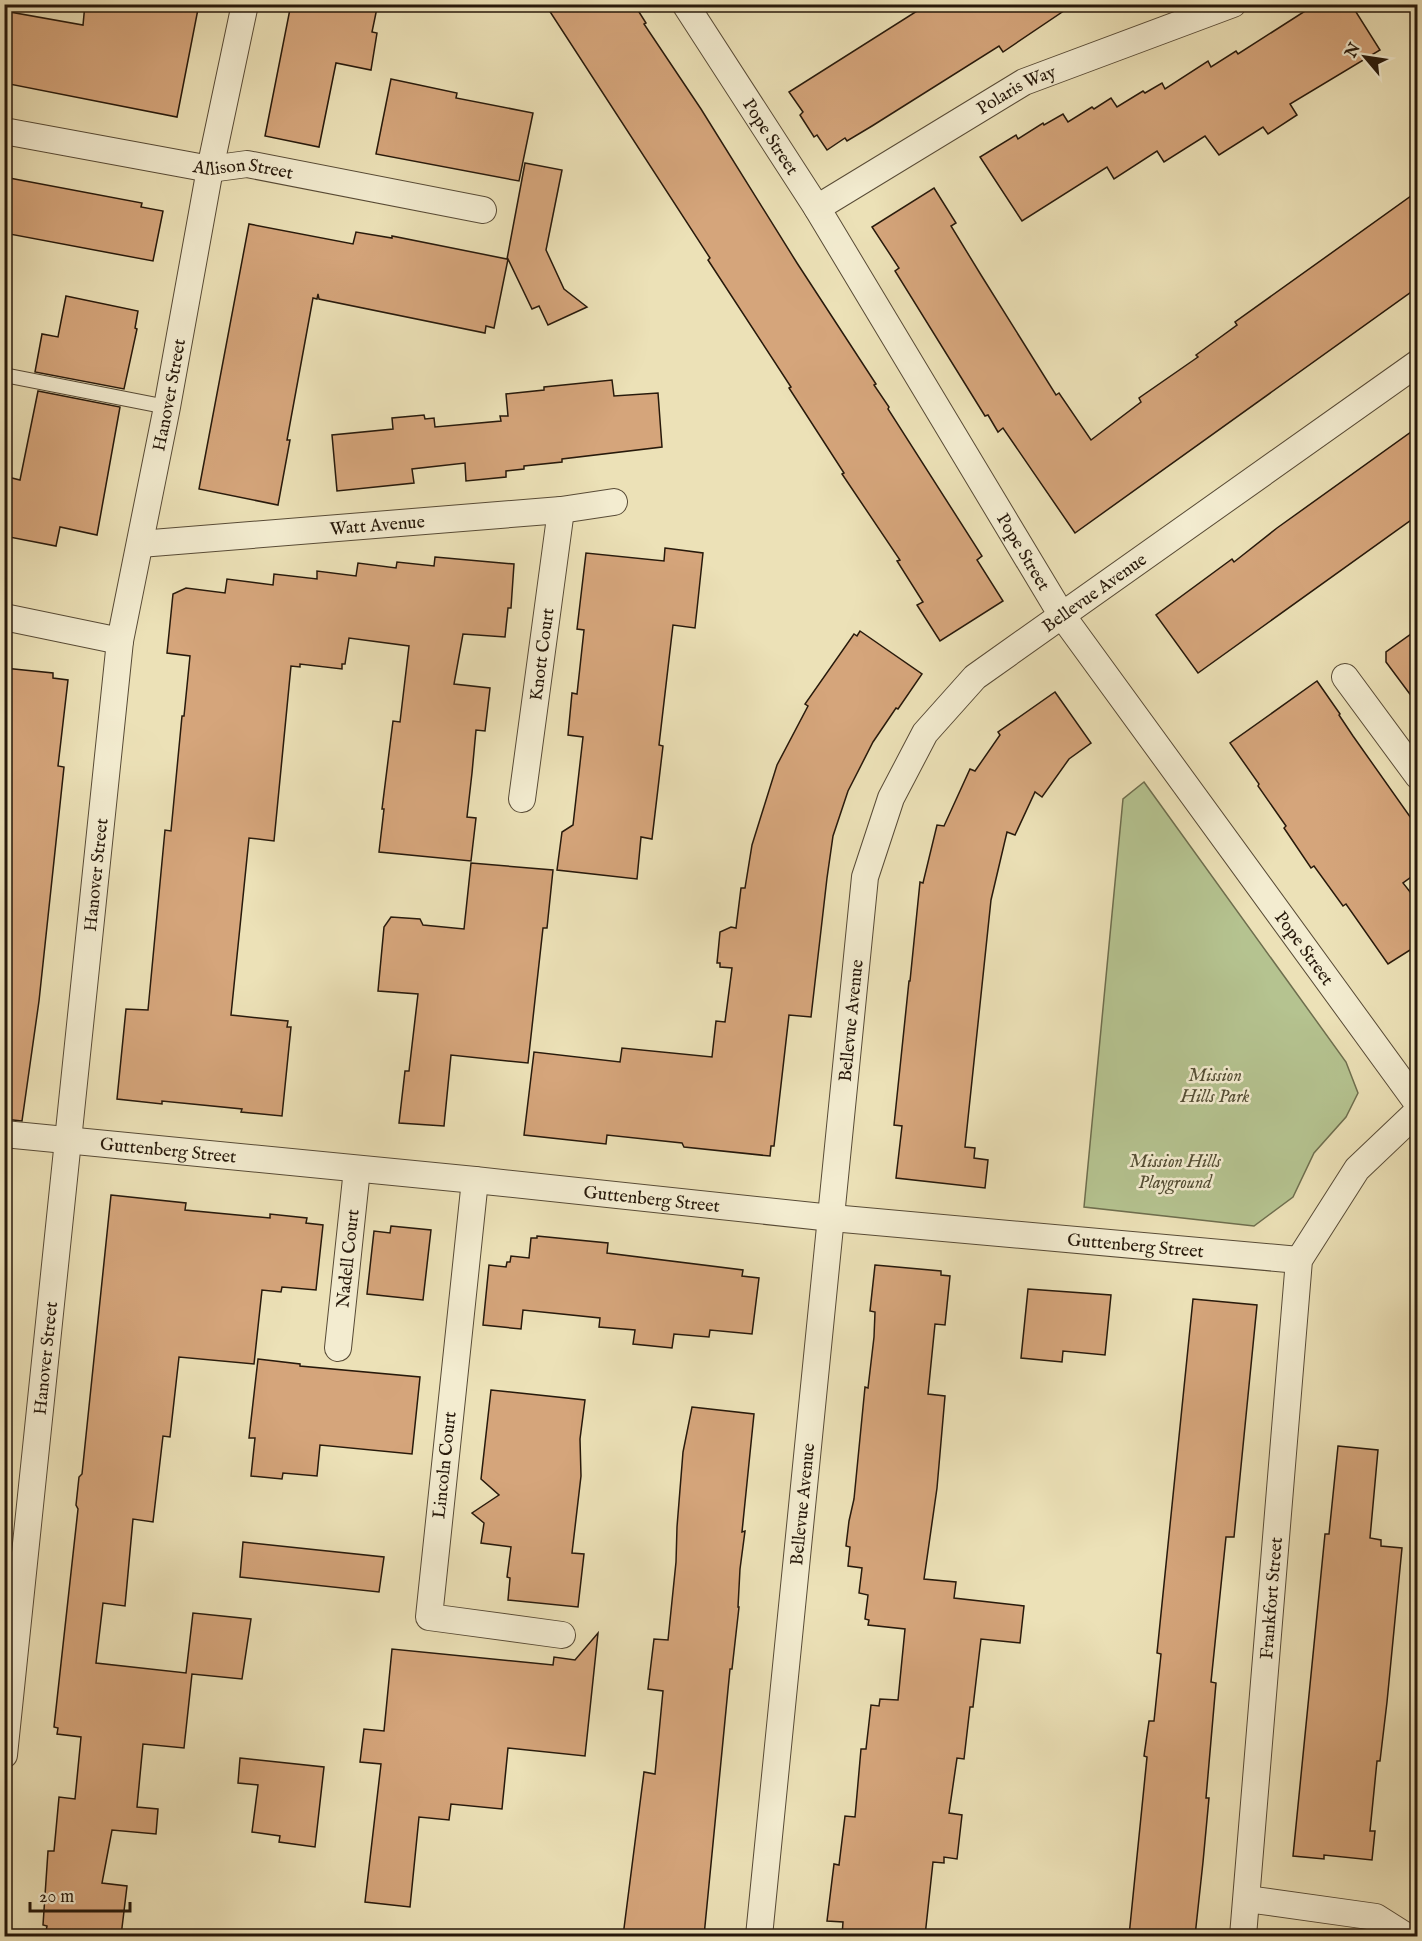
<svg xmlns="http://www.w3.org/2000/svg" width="1422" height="1941" font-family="'IM FELL English',serif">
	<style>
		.green { fill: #b5c390; stroke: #6e6e4e; stroke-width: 1.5 }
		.building { fill: #d5a57b; stroke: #27190b; stroke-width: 1.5 }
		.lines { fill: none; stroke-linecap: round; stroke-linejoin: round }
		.lane-casing { stroke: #584b36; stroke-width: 16 }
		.street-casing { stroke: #584b36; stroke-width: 28 }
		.lane { stroke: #f3ecd0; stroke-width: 14 }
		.street { stroke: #f3ecd0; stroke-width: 26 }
		.labels { text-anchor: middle; stroke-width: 5; stroke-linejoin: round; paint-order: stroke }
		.street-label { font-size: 18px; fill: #27190b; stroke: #f3ecd0 }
		.park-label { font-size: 18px; font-style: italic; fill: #524c33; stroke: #f3ecd0 }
	</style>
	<rect width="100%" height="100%" fill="#ece1b7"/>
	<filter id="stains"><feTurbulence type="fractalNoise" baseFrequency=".00333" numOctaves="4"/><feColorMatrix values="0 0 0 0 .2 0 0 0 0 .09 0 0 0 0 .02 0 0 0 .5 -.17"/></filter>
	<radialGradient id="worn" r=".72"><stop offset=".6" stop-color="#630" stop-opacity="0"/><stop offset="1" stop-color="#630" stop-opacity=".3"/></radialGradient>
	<!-- green -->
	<path class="green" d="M1144 782 1346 1062 1358 1093 1346 1117 1314 1153 1293 1197 1254 1226 1084 1207 1123 799Z"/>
	<!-- building -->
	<g class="building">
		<path d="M85 4H199L177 117 4 83V11L83 25Z"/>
		<path d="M295 4H361L377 8 372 32 377 33 371 70 336 63 319 147 265 136 290 9H294Z"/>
		<path d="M545 4H634L646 23 644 24 701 109 797 263 876 384 874 385 889 407 888 409 982 556 977 560 1003 601 940 641 917 605 923 602 897 561 900 560 842 474 844 473 789 388 791 387 708 260 710 258Z"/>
		<path d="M928 4H1074L1003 52 999 46 872 126 847 141 845 138 827 150 817 135 814 137 800 115 803 112 789 92Z"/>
		<path d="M1316 4H1351L1380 50 1290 104 1297 115 1268 134 1263 127 1219 155 1205 136 1164 162 1157 151 1114 179 1107 167 1022 221 980 157 1016 135 1018 139 1043 123 1044 125 1063 114 1068 122 1092 107 1094 109 1111 98 1117 107 1143 91 1145 93 1162 83 1165 89 1208 61 1211 67 1236 51 1238 54Z"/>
		<path d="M391 79 457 93 456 98 533 113 519 181 376 154Z"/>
		<path d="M525 163 562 170 546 250 564 289 587 307 548 325 539 306 532 309 508 259 494 328 486 326 485 333 319 299 318 294 317 299 313 298 287 440H290L278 505 199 489 249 224 353 244 356 232 392 238V236L507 259Z"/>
		<path d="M4 177 142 203 141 207 163 211 153 261 4 233Z"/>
		<path d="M934 188 956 223 951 226 981 275 1056 395 1059 393 1091 440 1141 402 1139 398 1198 357 1196 355 1237 325 1235 322 1418 191V287L1075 533 1003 428 998 432 988 415 985 416 895 271 899 268 872 227Z"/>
		<path d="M66 296 138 311 135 328 137 329 124 389 35 372 42 334 58 337Z"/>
		<path d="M612 380 614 396 658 393 662 447 562 459V462L524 466V469L506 471V477L466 481 465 463 412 469 414 483 337 491 332 435 393 429 392 418 424 415 425 419 434 418 435 427 501 421 500 416H508L506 394 544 390V387Z"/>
		<path d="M38 391 120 407 97 535 60 527 56 546 4 536V476L20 480Z"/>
		<path d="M1418 427V515L1198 673 1156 615 1232 559 1234 562 1277 528Z"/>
		<path d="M665 548 703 553 695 628 673 625 659 745 663 746 652 839 641 837 637 879 557 870 562 832 573 825 583 737 568 735 572 693 577 694 584 630 577 629 586 553 664 561Z"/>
		<path d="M435 557 514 564 511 608H508L505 637 463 634 454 684 490 688 485 731 476 730 472 773 467 817 476 818 471 861 379 852 384 809H382L393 721 400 722 409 646 349 638 345 664H342V669L300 664V667L291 666 274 841 249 838 231 1015 288 1021 287 1027H291L282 1116 241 1112 242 1109 162 1101V1104L117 1099 126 1009 148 1010 165 830 171 831 182 716H184L190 656 167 653 173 594 186 588 225 593 227 579 273 585 274 574 317 579V571L356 576 358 563 396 568 397 562 434 566Z"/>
		<path d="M1418 629V705L1386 662V652Z"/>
		<path d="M860 631 922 674 898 709 896 708 873 742 848 791 833 836 827 878 811 1017 789 1015 774 1146H771L770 1156 684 1147 682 1143 607 1135 606 1144 524 1135 534 1052 620 1062 622 1048 712 1057 716 1021 725 1022 732 968 720 967V963H717L720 932 731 927 736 928 741 888H745L752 845 777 765 808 706 805 704 854 634 857 636Z"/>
		<path d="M4 668 53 673V678L68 680 58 766 64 767 39 1001 22 1121 4 1119Z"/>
		<path d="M1317 681 1340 714 1339 715 1353 736 1418 828V872L1403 883 1418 902V945L1388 964 1346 904 1343 906 1314 866 1311 868 1284 828 1286 826 1258 786 1259 784 1230 743Z"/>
		<path d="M1055 692 1091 743 1069 759 1042 797 1035 792 1015 835 1007 832 991 900 965 1147 975 1148 974 1158 988 1160 985 1188 896 1178 902 1126 894 1125 909 981H910L920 882 923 883 937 825 944 826 970 769 975 771 1000 735 998 732Z"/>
		<path d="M471 863 553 870 547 928H543L528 1063 451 1055 444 1126 399 1123 405 1071H409L418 994 378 991 384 927 391 917 420 919 423 925 464 929Z"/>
		<path d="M111 1195 186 1203 185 1210 270 1218V1214L307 1218 306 1223 323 1225 316 1290 282 1287 281 1292 262 1290 254 1364 179 1357 170 1437 163 1436 153 1522 133 1519 125 1606 103 1603 96 1663 186 1673 193 1613 251 1619 242 1679 192 1674 184 1748 143 1744 137 1807 158 1809 156 1834 112 1830 102 1883 127 1886 121 1936H45L47 1926 43 1925 48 1851H54L59 1797 75 1799 81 1737 57 1734 58 1728 54 1727 78 1509 76 1505 79 1477 82 1474Z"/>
		<path d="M391 1226 431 1230 423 1300 367 1294 374 1231 390 1233Z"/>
		<path d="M537 1236 608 1243 607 1253 743 1270 742 1276 759 1278 752 1334 710 1330 709 1337 674 1334 672 1348 633 1344 635 1330 599 1327 600 1318 523 1310 521 1329 483 1325 489 1265 506 1267 507 1262H510L511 1256 529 1258 531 1238H537Z"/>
		<path d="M875 1265 941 1271V1275L950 1276 945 1325 935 1324 928 1394 945 1396 937 1488 924 1579 956 1582 954 1598 1024 1606 1020 1643 981 1639 973 1707H970L964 1759 957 1758 949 1813 962 1815 957 1859 944 1857V1863L933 1862 925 1936H842L843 1922 827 1921 834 1864 839 1865 845 1816 855 1817 861 1749H866L871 1705 879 1706 880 1699 898 1700 905 1629 868 1625 869 1620 865 1619 868 1595 859 1593 862 1568 848 1566 850 1547 846 1546 849 1521 854 1499 865 1387 868 1388 874 1337 875 1312 870 1311Z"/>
		<path d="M1028 1289 1111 1295 1105 1355 1063 1351 1062 1362 1021 1358Z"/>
		<path d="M1193 1299 1257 1305 1234 1537H1226L1211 1682 1216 1683 1206 1798H1209L1203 1862 1195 1936H1129L1147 1757 1144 1756 1149 1721H1154L1161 1654 1157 1653Z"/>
		<path d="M258 1359 300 1364V1366L420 1377 412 1454 320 1445 317 1476 283 1473 282 1479 251 1476 255 1438H249Z"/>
		<path d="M491 1390 585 1400 580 1439 581 1476 572 1553 584 1554 578 1607 508 1600 510 1578 507 1577 511 1547 481 1543 484 1523 472 1513 499 1495 481 1479Z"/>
		<path d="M692 1407 754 1414 742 1532 745 1531 740 1569 738 1607H739L732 1669H730L704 1936H623L644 1772 655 1774 663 1691 648 1689 654 1639 668 1640 676 1562 677 1527 683 1452Z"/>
		<path d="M1338 1446 1378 1450 1370 1538 1381 1540V1546L1402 1548 1387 1702 1380 1761H1377L1370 1831H1375L1372 1860 1324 1855V1859L1293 1856 1325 1534H1329Z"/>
		<path d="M243 1542 384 1557 379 1592 240 1577Z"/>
		<path d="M598 1633 585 1756 508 1748 502 1809 451 1804 449 1820 419 1817 410 1907 365 1902 381 1764 360 1762 364 1729 384 1731 392 1649 553 1665 554 1657 575 1660Z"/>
		<path d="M240 1758 324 1767 315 1847 279 1842 280 1836 252 1832 258 1785 238 1783Z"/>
	</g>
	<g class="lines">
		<defs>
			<path id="lane" d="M4 375 167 407"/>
			<g id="street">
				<path id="s1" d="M685 4 817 208 1061 614 1418 1104"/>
				<path id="s2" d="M4 131 210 169 247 164 483 210"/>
				<path id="s3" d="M817 208 1024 82 1233 4"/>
				<path id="s4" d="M140 544 561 510 614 502"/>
				<path d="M4 617 120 641"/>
				<path d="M1345 677 1418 776"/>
				<path id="s5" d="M522 799 561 510"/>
				<path id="s6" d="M4 1134 475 1180 832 1218 1299 1260"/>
				<path d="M475 1180 429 1617 562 1635"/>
				<path id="s7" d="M338 1348 357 1169"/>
				<path id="s8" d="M4 1755 120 641 167 407 210 169 245 4"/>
				<path d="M1247 1899 1376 1917 1406 1936"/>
				<path id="s9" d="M759 1936 865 877 891 798 925 733 975 677 1418 363"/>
				<path id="s10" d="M1243 1936 1299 1260 1357 1169 1418 1111"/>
			</g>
		</defs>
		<!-- lane casing -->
		<use href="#lane" class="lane-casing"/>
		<!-- street casing -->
		<use href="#street" class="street-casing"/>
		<!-- lane -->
		<use href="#lane" class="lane"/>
		<!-- street -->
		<use href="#street" class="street"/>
	</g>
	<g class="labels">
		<!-- street labels -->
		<g class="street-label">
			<text dy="6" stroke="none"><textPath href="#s3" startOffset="232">Polaris Way</textPath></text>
			<text dy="6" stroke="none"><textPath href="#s1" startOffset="158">Pope Street</textPath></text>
			<text dy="6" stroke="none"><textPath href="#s2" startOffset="243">Allison Street</textPath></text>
			<text dy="6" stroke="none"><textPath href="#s8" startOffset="1371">Hanover Street</textPath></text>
			<text dy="6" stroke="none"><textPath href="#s4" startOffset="238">Watt Avenue</textPath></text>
			<text dy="6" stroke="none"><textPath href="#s1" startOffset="644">Pope Street</textPath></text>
			<text dy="6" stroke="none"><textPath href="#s9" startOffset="1442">Bellevue Avenue</textPath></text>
			<text dy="6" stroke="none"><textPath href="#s5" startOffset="146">Knott Court</textPath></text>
			<text dy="6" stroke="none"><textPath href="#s8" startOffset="885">Hanover Street</textPath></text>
			<text dy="6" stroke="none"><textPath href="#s1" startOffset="1130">Pope Street</textPath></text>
			<text dy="6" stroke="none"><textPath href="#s9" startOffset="920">Bellevue Avenue</textPath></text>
			<text dy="6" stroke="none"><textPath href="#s6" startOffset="165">Guttenberg Street</textPath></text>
			<text dy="6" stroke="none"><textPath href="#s6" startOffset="651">Guttenberg Street</textPath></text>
			<text dy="6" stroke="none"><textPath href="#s6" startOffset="1137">Guttenberg Street</textPath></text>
			<text dy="6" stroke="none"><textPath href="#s7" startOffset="90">Nadell Court</textPath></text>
			<text dy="6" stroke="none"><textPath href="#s8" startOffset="399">Hanover Street</textPath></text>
			<text transform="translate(444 1465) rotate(-84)" y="6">Lincoln Court</text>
			<text dy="6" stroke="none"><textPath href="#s9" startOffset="434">Bellevue Avenue</textPath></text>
			<text dy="6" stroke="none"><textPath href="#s10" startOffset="339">Frankfort Street</textPath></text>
		</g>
		<!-- park labels -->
		<g class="park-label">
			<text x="1215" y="1081">Mission<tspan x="1215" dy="21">Hills Park</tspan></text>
			<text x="1175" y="1167">Mission Hills<tspan x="1175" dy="21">Playground</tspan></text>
		</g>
	</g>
	<!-- margin -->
	<rect width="1422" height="1941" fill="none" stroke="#ece1b7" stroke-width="24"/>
	<rect x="6" y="6" width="1410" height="1929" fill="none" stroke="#27190b" stroke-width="3"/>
	<rect x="12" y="12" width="1398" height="1917" fill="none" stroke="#27190b" stroke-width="1.5"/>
	<!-- north arrow -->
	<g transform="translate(1365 57) rotate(299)" stroke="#f3ecd0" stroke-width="4.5" paint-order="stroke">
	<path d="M0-4.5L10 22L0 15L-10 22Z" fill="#27190b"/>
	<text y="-9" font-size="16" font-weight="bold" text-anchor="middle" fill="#27190b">N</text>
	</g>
	<!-- scale -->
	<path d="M30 1902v9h100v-9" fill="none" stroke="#27190b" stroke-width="3"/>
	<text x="39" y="1902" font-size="18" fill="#27190b" stroke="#f3ecd0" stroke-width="4.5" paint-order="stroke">20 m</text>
	<rect width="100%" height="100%" filter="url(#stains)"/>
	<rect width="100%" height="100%" fill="url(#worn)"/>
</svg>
